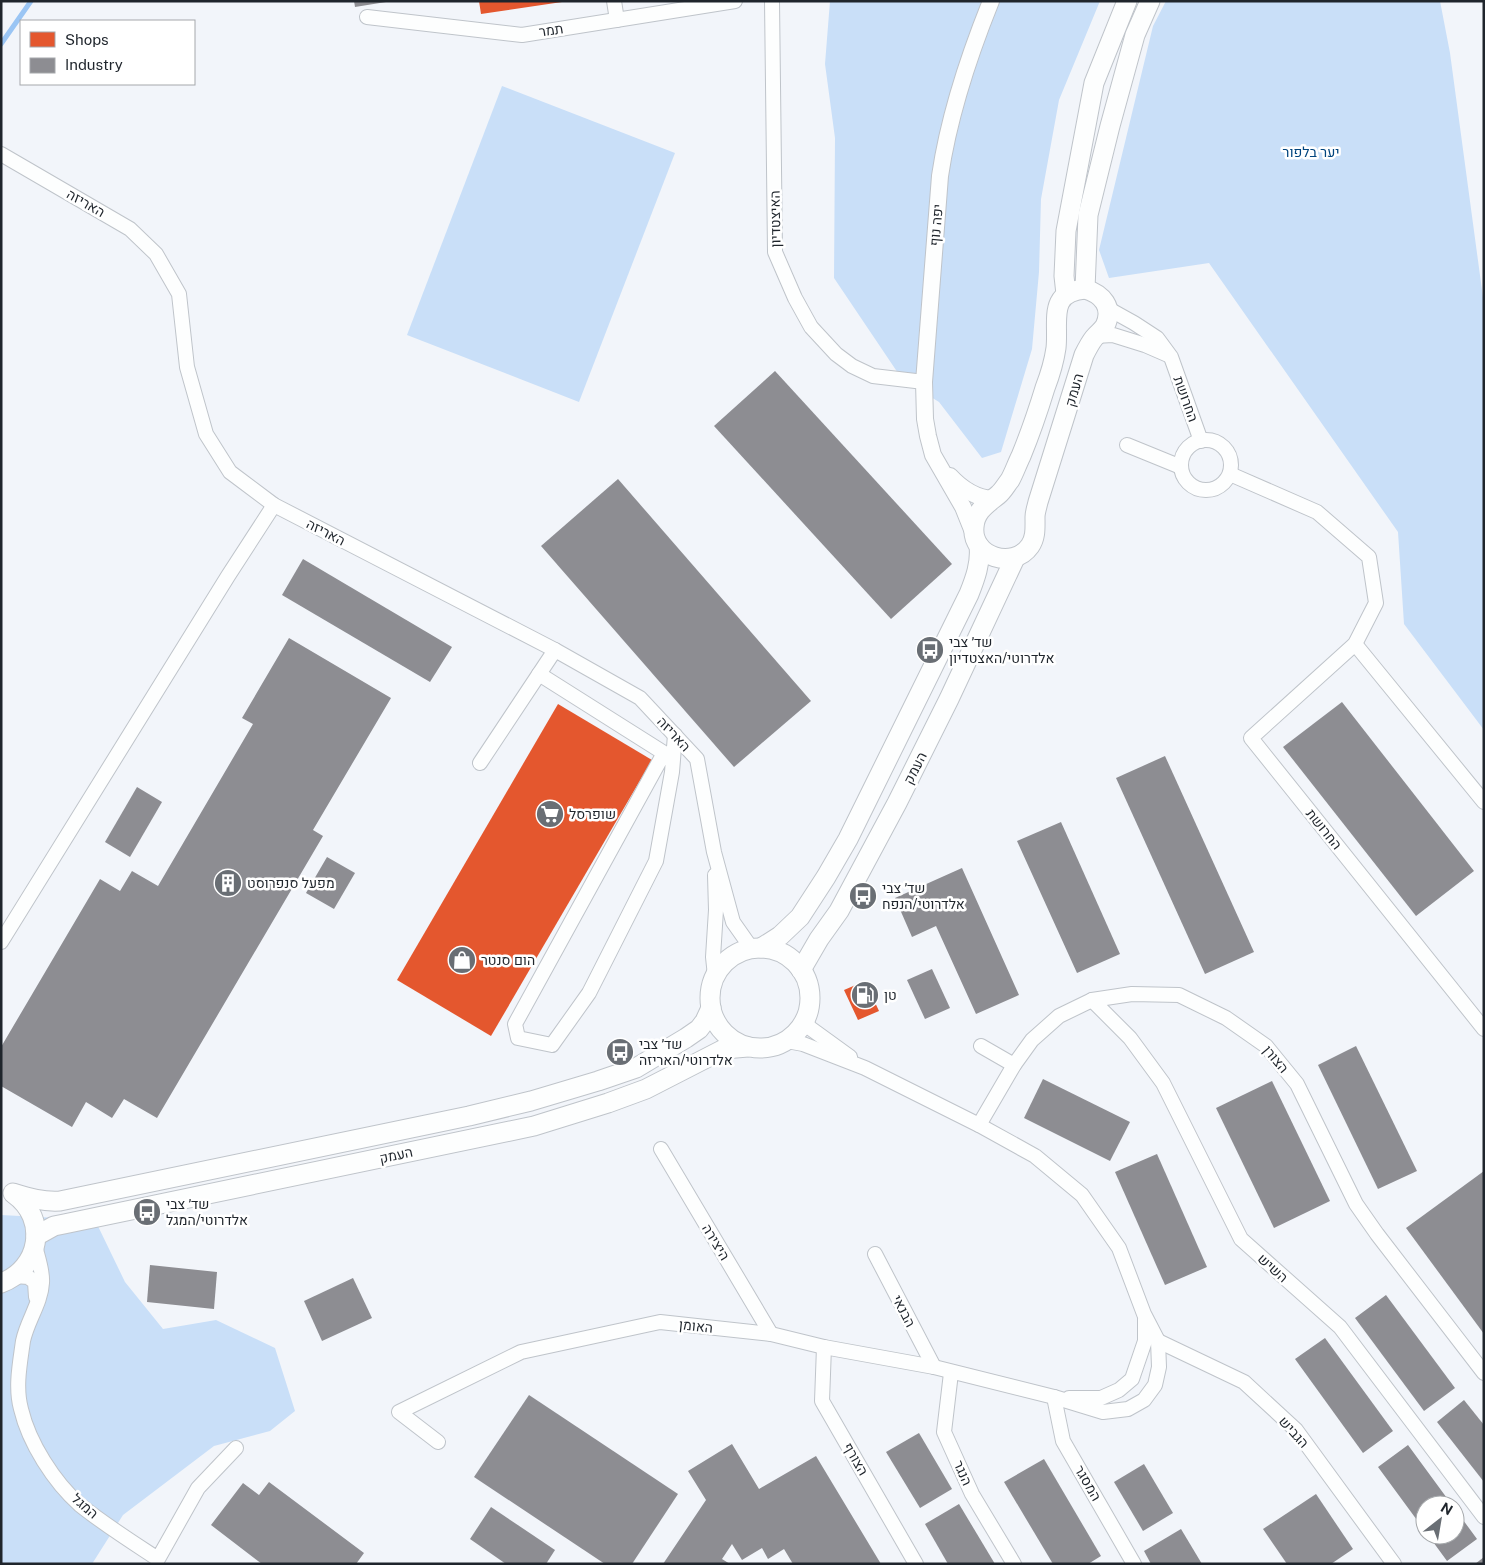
<svg xmlns="http://www.w3.org/2000/svg" width="1485" height="1565" font-family="'Public Sans',Heebo,sans-serif">
	<style>
		.green { fill: #c9dff8 }
		.shops { fill: #e4572e }
		.industry { fill: #8d8d92 }
		.lines { fill: none; stroke-linecap: round; stroke-linejoin: round }
		.stream { stroke: #9ac5f4; stroke-width: 5 }
		.minor-casing { stroke: #bfc4ca; stroke-width: 16 }
		.tertiary-casing { stroke: #bfc4ca; stroke-width: 18 }
		.secondary-casing { stroke: #bfc4ca; stroke-width: 21 }
		.minor { stroke: #fdfefe; stroke-width: 14 }
		.tertiary { stroke: #fdfefe; stroke-width: 16 }
		.secondary { stroke: #fdfefe; stroke-width: 19 }
		.labels { text-anchor: middle; stroke-width: 5; stroke-linejoin: round; paint-order: stroke }
		.street-label { font-size: 14px; fill: #1f252c; stroke: #fff }
		.park-label { font-size: 14px; fill: #00447e; stroke: #fff }
		.poi-label { font-size: 14px; fill: #1f252c; stroke: #fff; text-anchor: start }
	</style>
	<rect width="100%" height="100%" fill="#f2f5fa"/>
	<!-- green -->
	<g class="green">
		<path d="M830 1H1100L1059 100 1041 199 1039 272 1032 349 1001 452 982 458 939 402 902 379 834 278 835 138 825 64Z"/>
		<path d="M1166 1H1440L1450 53 1484 305V730L1404 624 1398 532 1209 263 1109 278 1099 250 1153 26Z"/>
		<path d="M502 86 675 153 579 402 407 335Z"/>
		<path d="M1 1215 95 1220 125 1282 163 1329 216 1320 275 1348 295 1411 270 1431 214 1446 123 1515 92 1564H1Z"/>
	</g>
	<!-- shops -->
	<g class="shops">
		<path d="M479 1H562V2L481 14Z"/>
		<path d="M558 704 652 760 491 1036 397 980Z"/>
		<path d="M865 981 879 1011 858 1020 844 990Z"/>
	</g>
	<!-- industry -->
	<g class="industry">
		<path d="M354 1H386V2L355 7Z"/>
		<path d="M775 371 952 564 891 619 714 426Z"/>
		<path d="M618 479 811 701 734 767 541 546Z"/>
		<path d="M303 559 452 647 430 682 282 595Z"/>
		<path d="M289 638 391 698 313 830 323 836 157 1118 124 1099 112 1118 86 1102 72 1127 1 1086V1047L100 879 120 891 132 871 158 886 253 724 242 718Z"/>
		<path d="M1342 702 1474 871 1416 916 1283 747Z"/>
		<path d="M1165 756 1254 952 1205 974 1116 778Z"/>
		<path d="M137 787 162 802 130 857 105 842Z"/>
		<path d="M1061 822 1120 954 1077 973 1017 841Z"/>
		<path d="M327 857 355 873 334 909 306 893Z"/>
		<path d="M962 868 1019 995 976 1014 936 926 912 937 895 898Z"/>
		<path d="M932 969 950 1008 925 1019 907 980Z"/>
		<path d="M1356 1046 1417 1171 1378 1189 1318 1065Z"/>
		<path d="M1043 1079 1130 1122 1110 1161 1024 1118Z"/>
		<path d="M1272 1081 1330 1201 1274 1228 1216 1108Z"/>
		<path d="M1157 1154 1207 1267 1165 1285 1115 1172Z"/>
		<path d="M1484 1171V1334L1406 1228Z"/>
		<path d="M150 1265 217 1272 214 1309 147 1302Z"/>
		<path d="M353 1278 372 1318 322 1341 304 1301Z"/>
		<path d="M1386 1295 1455 1388 1424 1411 1355 1318Z"/>
		<path d="M1325 1338 1393 1431 1363 1453 1295 1359Z"/>
		<path d="M529 1395 678 1494 632 1564H605L474 1477Z"/>
		<path d="M1464 1400 1484 1425V1482L1437 1422Z"/>
		<path d="M919 1433 952 1489 920 1508 886 1452Z"/>
		<path d="M732 1444 759 1489 816 1456 881 1564H793L784 1549 768 1559 762 1548 742 1560 732 1544 722 1559 730 1564H663L706 1500 688 1471Z"/>
		<path d="M1408 1445 1452 1505H1425V1531L1378 1467Z"/>
		<path d="M1044 1459 1101 1556 1088 1564H1053L1004 1482Z"/>
		<path d="M1144 1464 1173 1513 1143 1531 1114 1482Z"/>
		<path d="M269 1482 364 1553 356 1564H262L211 1525 243 1483 259 1495Z"/>
		<path d="M1316 1494 1353 1549 1331 1564H1287L1263 1529Z"/>
		<path d="M959 1504 995 1564H948L925 1524Z"/>
		<path d="M491 1507 555 1550 546 1564H506L470 1539Z"/>
		<path d="M1455 1509 1477 1539 1447 1561 1428 1535H1455Z"/>
		<path d="M1181 1529 1202 1564H1151L1144 1551Z"/>
		<path d="M1484 1557V1564H1475Z"/>
	</g>
	<g class="lines">
		<!-- stream -->
		<path class="stream" d="M1 44 31 1"/>
		<defs>
			<g id="minor">
				<path d="M614 1 617 20"/>
				<path d="M772 1 775 252 795 298 811 327 836 354 852 366 873 376 924 382"/>
				<path d="M367 17 522 35 735 1"/>
				<path d="M1 154 130 229 156 254 179 294 187 367 206 434 230 472 274 505 555 650 640 698 697 759 714 852 733 922 752 949"/>
				<path d="M1107 308 1134 323 1157 338 1171 357 1201 441"/>
				<path d="M1095 336 1113 335 1145 345 1168 355"/>
				<circle cx="1206" cy="465" r="25"/>
				<path d="M1127 445 1181 467"/>
				<path d="M1230 474 1317 512 1369 557 1376 603 1355 644 1251 738 1484 1029"/>
				<path d="M1355 644 1484 802"/>
				<path d="M539 674 664 753 515 1024 518 1038 552 1045 589 993 656 861 672 772 675 735"/>
				<path d="M480 763 555 650"/>
				<path d="M1 942 228 576 274 505"/>
				<path d="M715 976 713 957 716 910 715 875"/>
				<path d="M1092 1000 1130 1038 1163 1083 1241 1239 1340 1327 1484 1517"/>
				<path d="M805 1021 810 1028 850 1057"/>
				<path d="M981 1046 1014 1065"/>
				<path d="M979 1125 1014 1065 1032 1040 1059 1016 1092 1000 1132 994 1179 995 1226 1018 1266 1046 1297 1084 1356 1204 1377 1234 1484 1373"/>
				<path d="M661 1149 771 1334"/>
				<path d="M35 1246C38 1258 43 1271 42 1283 41 1303 27 1321 23 1341 20 1363 15 1387 21 1409 29 1443 54 1482 80 1505 105 1525 132 1542 158 1559L198 1488 236 1448"/>
				<path d="M875 1254 934 1367"/>
				<path d="M15 1276 28 1277 35 1282 36 1297"/>
				<path d="M1158 1341 1244 1382 1296 1430 1394 1564"/>
				<path d="M824 1347 822 1401 916 1564"/>
				<path d="M951 1373 944 1432 972 1494 1014 1564"/>
				<path d="M1054 1397 1063 1441 1134 1564"/>
				<path d="M1069 1398H1101L1119 1390 1132 1379 1145 1341V1319"/>
				<path d="M438 1442 399 1412 521 1352 660 1322 771 1334 824 1347 934 1367 1054 1397 1103 1412 1128 1409 1144 1400 1155 1385 1159 1367 1158 1341 1144 1314 1119 1248 1082 1195 1035 1156 979 1125 865 1068 803 1044 787 1041"/>
			</g>
			<g id="tertiary">
				<path d="M950 476C962 489 975 498 993 499"/>
				<path d="M975 537 963 507 933 455 928 436 925 419 924 382 940 176C949 115 968 58 991 1"/>
			</g>
			<g id="secondary">
				<path d="M1085 289C1102 294 1114 307 1105 326 1102 331 1098 333 1094 338 1090 343 1087 349 1084 355L1038 502C1037 507 1035 512 1035 517 1035 528 1036 537 1030 546 1013 570 971 557 974 527 975 511 987 504 998 495 1003 491 1006 485 1010 480 1014 473 1017 464 1021 456 1030 434 1038 411 1045 388 1050 375 1054 362 1056 348 1059 322 1047 292 1085 289Z"/>
				<path d="M1085 289 1088 215 1110 126 1135 35 1150 1"/>
				<path d="M1066 294 1064 276 1066 231 1094 83 1127 1"/>
				<path d="M761 948 780 936 800 917 826 877 848 839 969 594C975 579 981 563 979 546"/>
				<circle cx="760" cy="998" r="50"/>
				<path d="M801 970 819 939 839 911 897 803 949 699 1015 558"/>
				<path d="M13 1193C29 1198 43 1202 60 1201L469 1116 531 1101 598 1081 636 1068 686 1038 699 1029 705 1021 711 1008"/>
				<path d="M36 1236 54 1226 64 1224 534 1126 608 1103 646 1089 724 1049 748 1047"/>
				<path d="M1 1283C40 1269 49 1219 14 1194"/>
			</g>
		</defs>
		<!-- minor casing -->
		<use href="#minor" class="minor-casing"/>
		<!-- tertiary casing -->
		<use href="#tertiary" class="tertiary-casing"/>
		<!-- secondary casing -->
		<use href="#secondary" class="secondary-casing"/>
		<!-- minor -->
		<use href="#minor" class="minor"/>
		<!-- tertiary -->
		<use href="#tertiary" class="tertiary"/>
		<!-- secondary -->
		<use href="#secondary" class="secondary"/>
	</g>
	<!-- icons -->
	<defs>
		<symbol id="bus-disc" viewBox="-11 -11 22 22"><circle r="9.5" fill="#696e74" stroke="#fff"/><path d="M-5-6H5V4H4V6H2V4H-2V6H-4V4H-5ZM-3.5-4V0h7V-4ZM-3.5 1.2v1.5H-2V1.2ZM2 1.2v1.5H3.5V1.2Z" fill="#fff"/></symbol>
		<symbol id="supermarket-disc" viewBox="-11 -11 22 22"><circle r="9.5" fill="#696e74" stroke="#fff"/><path d="M-6-5.5h2.5l.6 2H6L4.5 2H-2.5L-4.4-4H-6ZM-1.5 3.2a1.3 1.3 0 1 0 .1 0ZM3 3.2a1.3 1.3 0 1 0 .1 0Z" fill="#fff"/></symbol>
		<symbol id="building-disc" viewBox="-11 -11 22 22"><circle r="9.5" fill="#696e74" stroke="#fff"/><path d="M-4-6H4V6H1V3H-1V6H-4ZM-2.5-4.3h1.7v1.8h-1.7ZM.8-4.3h1.7v1.8H.8ZM-2.5-1h1.7V.8h-1.7ZM.8-1h1.7V.8H.8Z" fill="#fff"/></symbol>
		<symbol id="shop-disc" viewBox="-11 -11 22 22"><circle r="9.5" fill="#696e74" stroke="#fff"/><path d="M-5-2.5h2.3a2.7 3.5 0 0 1 5.4 0H5L5.5 6h-11ZM-1.5-2.5h3a1.5 2.3 0 0 0-3 0Z" fill="#fff"/></symbol>
		<symbol id="fuel-disc" viewBox="-11 -11 22 22"><circle r="9.5" fill="#696e74" stroke="#fff"/><path d="M-5.5-6h7V0h2V4h1.3V-2.5L3-4.5l.8-.8L6-3V5H2.5V1h-1V6h-7ZM-4.2-4.7v3.2H.2V-4.7Z" fill="#fff"/></symbol>
	</defs>
	<g fill-rule="evenodd">
		<use href="#bus-disc" x="914" y="634" width="32" height="32"/>
		<use href="#supermarket-disc" x="534" y="798" width="32" height="32"/>
		<use href="#building-disc" x="212" y="867" width="32" height="32"/>
		<use href="#bus-disc" x="847" y="880" width="32" height="32"/>
		<use href="#shop-disc" x="446" y="944" width="32" height="32"/>
		<use href="#fuel-disc" x="849" y="979" width="32" height="32"/>
		<use href="#bus-disc" x="604" y="1036" width="32" height="32"/>
		<use href="#bus-disc" x="131" y="1196" width="32" height="32"/>
	</g>
	<g class="labels">
		<!-- street labels -->
		<g class="street-label">
			<text transform="translate(551 30) rotate(-9)" y="5">תמר</text>
			<text transform="translate(86 203) rotate(30)" y="5">האריזה</text>
			<text transform="translate(775 219) rotate(-91)" y="5">האיצטדיון</text>
			<text transform="translate(936 225) rotate(-85)" y="5">יפה נוף</text>
			<text transform="translate(1074 390) rotate(-74)" y="5">העמק</text>
			<text transform="translate(1186 399) rotate(70)" y="5">החרושת</text>
			<text transform="translate(326 532) rotate(27)" y="5">האריזה</text>
			<text transform="translate(674 734) rotate(47)" y="5">האריזה</text>
			<text transform="translate(915 768) rotate(-63)" y="5">העמק</text>
			<text transform="translate(1324 829) rotate(51)" y="5">החרושת</text>
			<text transform="translate(1276 1059) rotate(50)" y="5">הצורן</text>
			<text transform="translate(396 1155) rotate(-12)" y="5">העמק</text>
			<text transform="translate(716 1242) rotate(59)" y="5">היצירה</text>
			<text transform="translate(1273 1268) rotate(42)" y="5">השיש</text>
			<text transform="translate(904 1311) rotate(63)" y="5">הבנאי</text>
			<text transform="translate(696 1326) rotate(6)" y="5">האומן</text>
			<text transform="translate(1294 1432) rotate(48)" y="5">הגביש</text>
			<text transform="translate(856 1459) rotate(60)" y="5">הצורף</text>
			<text transform="translate(963 1473) rotate(66)" y="5">הנגר</text>
			<text transform="translate(1088 1483) rotate(60)" y="5">המסגר</text>
			<text transform="translate(85 1506) rotate(41)" y="5">המגל</text>
		</g>
		<!-- park labels -->
		<g class="park-label">
			<text x="1311" y="157">יער בלפור</text>
		</g>
		<!-- poi labels -->
		<g class="poi-label">
			<text x="949" y="647">שד׳ צבי<tspan x="949" dy="16">אלדרוטי/האצטדיון</tspan></text>
			<text x="569" y="819">שופרסל</text>
			<text x="247" y="888">מפעל סנפרוסט</text>
			<text x="882" y="893">שד׳ צבי<tspan x="882" dy="16">אלדרוטי/הנפח</tspan></text>
			<text x="481" y="965">הום סנטר</text>
			<text x="884" y="1000">טן</text>
			<text x="639" y="1049">שד׳ צבי<tspan x="639" dy="16">אלדרוטי/האריזה</tspan></text>
			<text x="166" y="1209">שד׳ צבי<tspan x="166" dy="16">אלדרוטי/המגל</tspan></text>
		</g>
	</g>
	<!-- border -->
	<rect width="1485" height="1565" fill="none" stroke="#1f252c" stroke-width="5"/>
	<!-- legend -->
	<rect x="20" y="20" width="175" height="65" fill="#ffffff" stroke="#a5a8ab"/>
	<rect x="30" y="32" width="25" height="15" fill="#e4572e" stroke="#a5a8ab"/>
	<text x="65" y="45" font-size="15" fill="#1f252c">Shops</text>
	<rect x="30" y="58" width="25" height="15" fill="#8d8d92" stroke="#a5a8ab"/>
	<text x="65" y="70" font-size="15" fill="#1f252c">Industry</text>
	<!-- north arrow -->
	<g transform="translate(1440 1520) rotate(31)"><circle r="24" fill="#ffffff" stroke="#a5a8ab"/>
	<path d="M0-4L9 19L0 12L-9 19Z" fill="#696e74"/>
	<text y="-8" font-size="14" font-weight="bold" text-anchor="middle" fill="#1f252c">N</text>
	</g>
</svg>
